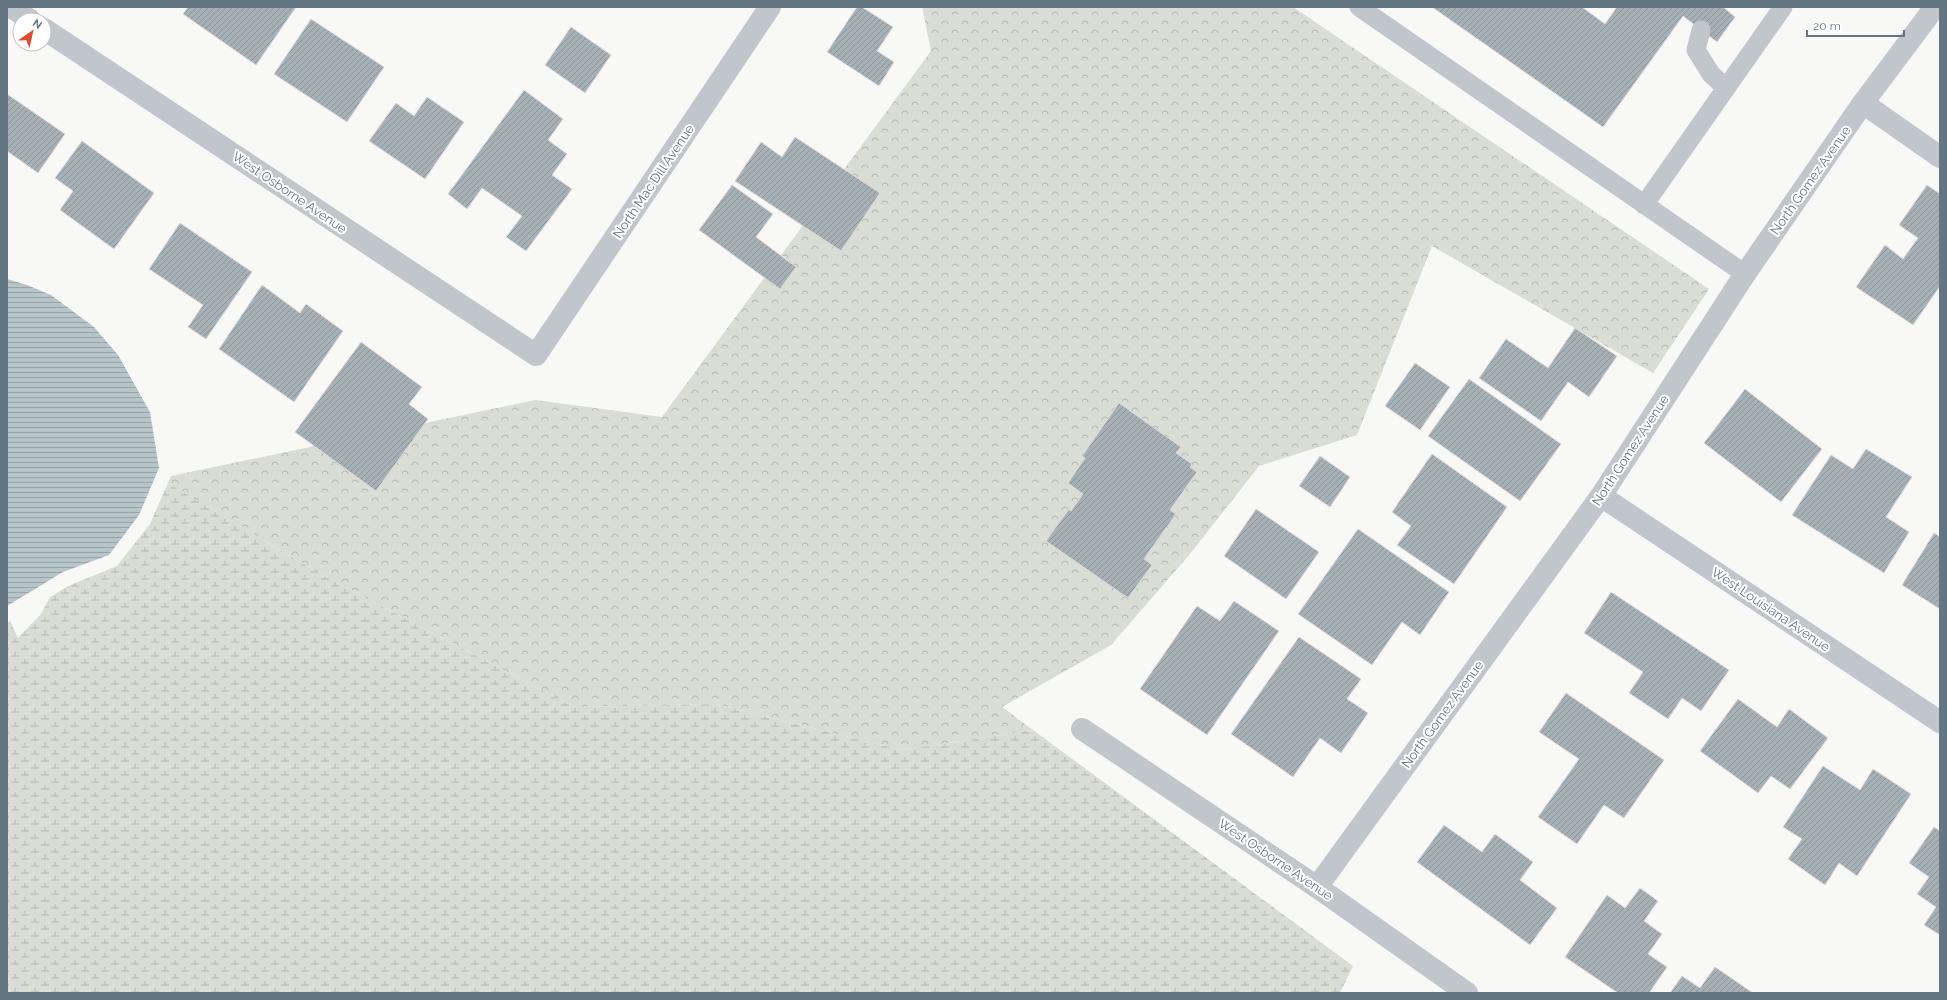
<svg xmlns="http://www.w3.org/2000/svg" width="1947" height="1000" font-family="Raleway,sans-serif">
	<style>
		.forest { fill: url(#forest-crowns) }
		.wetland { fill: url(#wetland-marsh) }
		.water { fill: url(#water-rules) }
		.building { fill: url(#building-hatch); stroke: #dadad8 }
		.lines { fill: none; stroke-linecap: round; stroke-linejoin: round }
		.lane { stroke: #c1c6ca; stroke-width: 19 }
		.street { stroke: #c1c6ca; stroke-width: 22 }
		.labels { text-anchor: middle; stroke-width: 4; stroke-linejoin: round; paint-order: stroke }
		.street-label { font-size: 13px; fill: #637681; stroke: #fff }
	</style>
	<defs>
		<pattern id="forest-crowns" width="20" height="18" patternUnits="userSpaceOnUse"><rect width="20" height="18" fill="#d9ddd5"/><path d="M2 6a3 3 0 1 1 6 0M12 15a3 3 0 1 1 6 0" fill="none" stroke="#b4b8b2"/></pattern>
		<pattern id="wetland-marsh" width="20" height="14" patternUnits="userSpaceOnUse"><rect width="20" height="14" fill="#d9ddd5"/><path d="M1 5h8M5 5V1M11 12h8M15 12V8" fill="none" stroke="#b4b8b2"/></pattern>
		<pattern id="water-rules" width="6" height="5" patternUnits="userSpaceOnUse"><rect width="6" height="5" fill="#b7c5c8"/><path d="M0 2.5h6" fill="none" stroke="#98a5a8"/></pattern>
		<pattern id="building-hatch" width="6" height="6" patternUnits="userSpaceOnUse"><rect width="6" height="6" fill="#a6b0b5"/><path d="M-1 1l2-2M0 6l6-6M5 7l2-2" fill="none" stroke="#8b9499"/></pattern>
	</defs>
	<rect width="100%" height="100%" fill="#f8f8f6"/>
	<!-- forest -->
	<path class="forest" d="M922 7H1293L1709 289 1653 373 1432 246 1357 435 1259 466 1190 554 1111 645 1002 707 1033 730 902 750 716 704 574 707 324 576 168 483 171 476 535 400 662 417 931 51Z"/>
	<!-- wetland -->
	<path class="wetland" d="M168 483 324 576 574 707 716 704 902 750 1033 730 1353 966 1340 993H7V623L10 621 18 638 41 614 50 597 68 586 117 566 150 524Z"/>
	<!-- water -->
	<path class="water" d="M7 279 27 285 51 295 94 327 118 355 150 412 159 468 139 515 109 555 63 572 7 606Z"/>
	<!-- building -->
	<g class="building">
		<path d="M188 7H296L256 65 183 14Z"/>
		<path d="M857 7H862L893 27 877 51 894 62 879 86 827 52Z"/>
		<path d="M1432 7H1582L1605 24 1617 7H1723L1735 17 1717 42 1683 16 1603 127Z"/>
		<path d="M311 19 384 67 347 122 274 74Z"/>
		<path d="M571 27 611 55 585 93 545 65Z"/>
		<path d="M524 90 563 119 548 140 567 154 552 175 572 189 526 251 506 237 522 216 482 188 467 209 448 194Z"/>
		<path d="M7 94 65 134 38 173 7 151Z"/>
		<path d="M427 97 464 122 425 179 369 141 396 103 414 116Z"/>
		<path d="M795 137 880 193 841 251 735 181 761 142 782 157Z"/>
		<path d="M82 141 154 193 114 249 60 210 73 191 55 178Z"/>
		<path d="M732 185 773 214 756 237 796 267 780 289 699 230Z"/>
		<path d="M1927 185 1940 194V286L1913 325 1856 287 1885 245 1903 259 1918 238 1899 225Z"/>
		<path d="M180 223 252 272 206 339 188 327 203 305 149 269Z"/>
		<path d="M262 285 300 313 306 304 343 331 294 402 219 349Z"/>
		<path d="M1575 328 1617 356 1589 397 1568 382 1541 421 1479 378 1506 339 1548 368Z"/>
		<path d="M361 342 422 387 409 404 428 419 376 491 295 432Z"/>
		<path d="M1415 363 1450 387 1420 430 1385 406Z"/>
		<path d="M1469 379 1561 444 1520 501 1428 436Z"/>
		<path d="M1745 389 1822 449 1781 502 1704 443Z"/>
		<path d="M1119 403 1181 447 1176 453 1192 464 1190 467 1197 472 1170 510 1176 514 1144 559 1152 565 1128 598 1046 541 1069 509 1071 511 1083 494 1068 483 1085 458 1082 456Z"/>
		<path d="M1866 449 1912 477 1886 517 1909 532 1884 573 1792 515 1831 455 1853 469Z"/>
		<path d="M1432 454 1507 507 1454 584 1397 545 1411 526 1392 512Z"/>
		<path d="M1320 456 1350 477 1330 507 1299 486Z"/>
		<path d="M1256 509 1319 552 1286 599 1224 556Z"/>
		<path d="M1358 529 1449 592 1420 635 1402 622 1372 665 1298 614Z"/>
		<path d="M1934 533 1940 537V609L1902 585Z"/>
		<path d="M1611 592 1729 670 1701 711 1682 698 1668 719 1629 693 1643 672 1584 633Z"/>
		<path d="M1234 601 1279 631 1207 735 1140 689 1197 606 1220 621Z"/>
		<path d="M1299 637 1361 679 1347 699 1368 713 1341 753 1320 738 1293 777 1231 734Z"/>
		<path d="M1566 693 1664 760 1624 818 1604 805 1577 844 1538 817 1579 759 1539 732Z"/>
		<path d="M1738 699 1777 727 1789 709 1828 738 1790 789 1771 776 1758 793 1700 751Z"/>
		<path d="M1823 766 1860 790 1873 769 1911 794 1857 876 1839 863 1825 885 1788 859 1802 839 1783 827Z"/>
		<path d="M1444 825 1482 852 1495 834 1533 862 1520 880 1557 908 1530 945 1417 862Z"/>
		<path d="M1934 827 1940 831V935L1924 925 1936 907 1917 894 1929 877 1909 863Z"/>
		<path d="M1640 888 1658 901 1644 921 1662 934 1648 954 1667 967 1649 993H1618L1565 957 1607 895 1625 908Z"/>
		<path d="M1715 967 1753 993H1670L1682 976 1700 988Z"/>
	</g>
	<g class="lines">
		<!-- lane -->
		<g class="lane">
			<path d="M1359 7 1745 274"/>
			<path d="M1701 30 1696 50 1711 74 1726 88"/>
			<path d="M1644 205 1783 7"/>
		</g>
		<!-- street -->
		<g class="street">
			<path d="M11 7 30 20"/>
			<path d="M44 29 536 355 770 7"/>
			<path d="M1863 103 1940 157"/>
			<path d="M1601 496 1940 722"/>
			<path d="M1082 729 1317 887 1467 993"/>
			<path d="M1317 887 1601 496 1745 274 1863 103 1935 7"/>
		</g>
	</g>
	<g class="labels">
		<!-- street labels -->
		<g class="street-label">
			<text transform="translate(1810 180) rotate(-55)" y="5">North Gomez Avenue</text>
			<text transform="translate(653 181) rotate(-56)" y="5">North Mac Dill Avenue</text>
			<text transform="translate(290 192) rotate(34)" y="5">West Osborne Avenue</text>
			<text transform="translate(1630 450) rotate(-57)" y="5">North Gomez Avenue</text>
			<text transform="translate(1771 609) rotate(34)" y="5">West Louisiana Avenue</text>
			<text transform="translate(1442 714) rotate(-54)" y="5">North Gomez Avenue</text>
			<text transform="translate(1276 859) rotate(34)" y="5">West Osborne Avenue</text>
		</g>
	</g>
	<!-- border -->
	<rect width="1947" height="1000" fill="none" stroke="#637681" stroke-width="16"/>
	<!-- north arrow -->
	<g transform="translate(32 32) rotate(34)"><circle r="19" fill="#ffffff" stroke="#c1c8cd"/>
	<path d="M0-3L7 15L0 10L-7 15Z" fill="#e34a2b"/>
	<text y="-6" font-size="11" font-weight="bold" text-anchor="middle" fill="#637681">N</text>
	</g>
	<!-- scale -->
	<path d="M1807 30v6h97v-6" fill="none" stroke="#637681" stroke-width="2"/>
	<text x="1813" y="30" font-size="12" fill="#637681" stroke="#ffffff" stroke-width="3" paint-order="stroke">20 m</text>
</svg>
